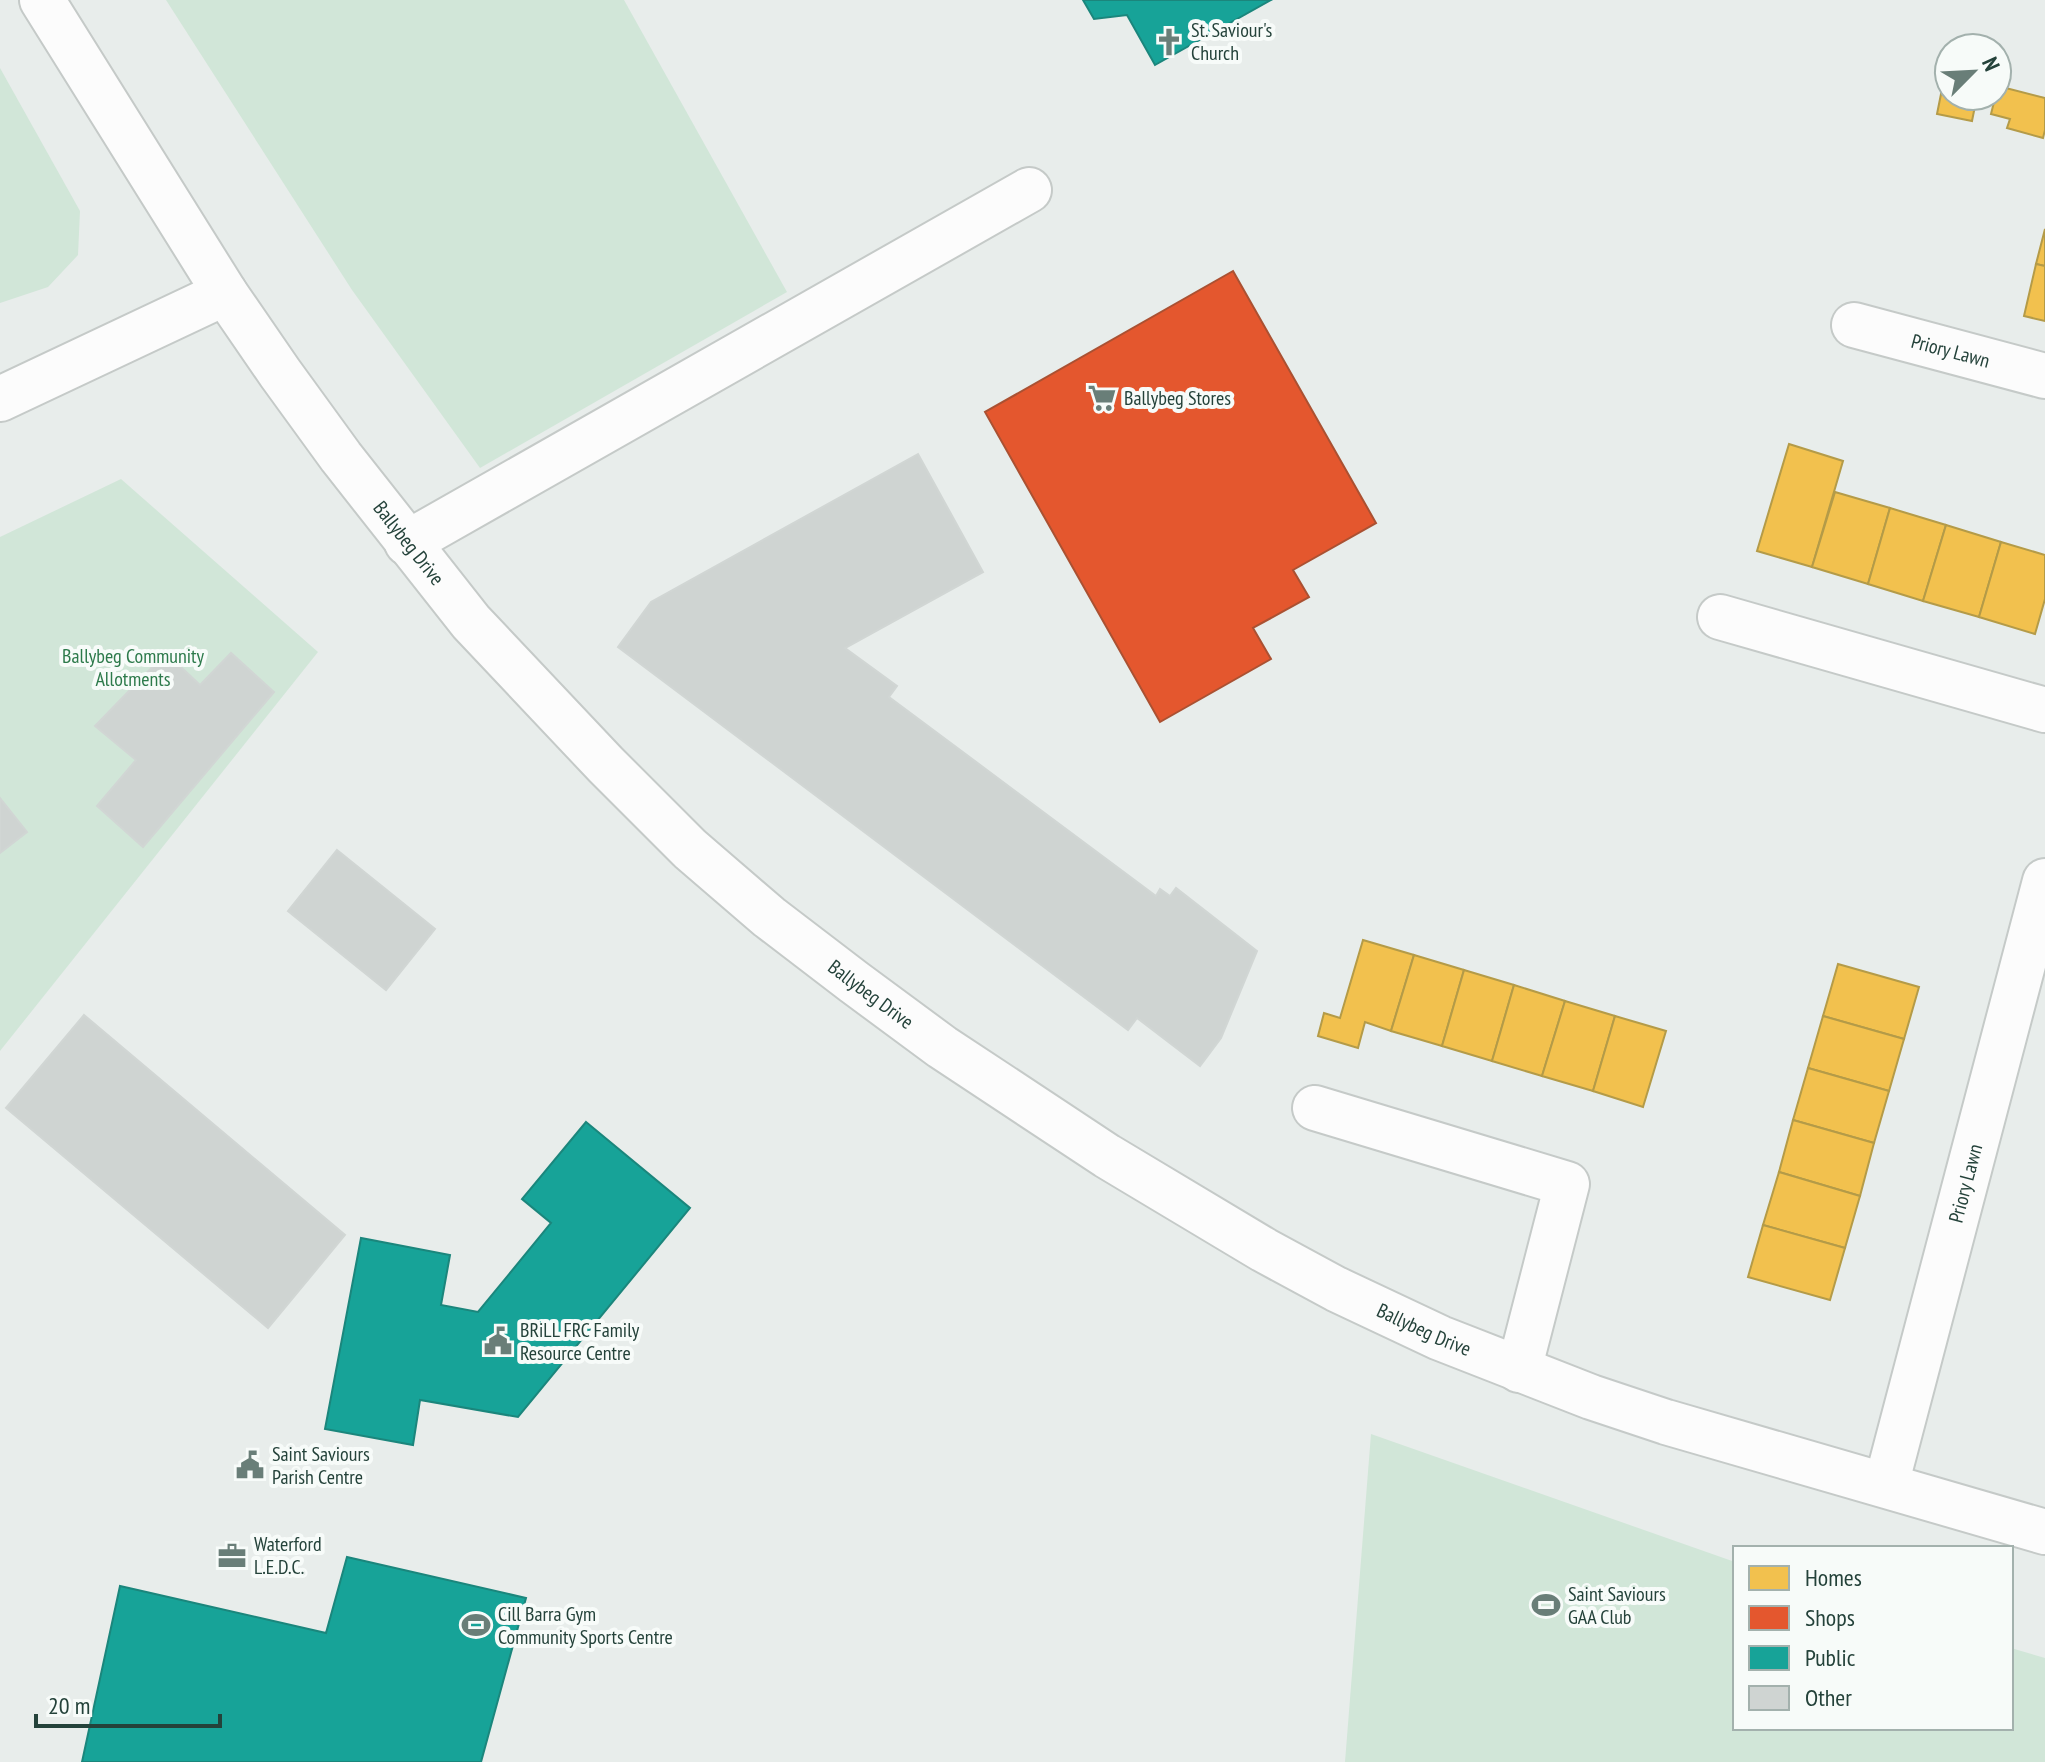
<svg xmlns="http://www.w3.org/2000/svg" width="2045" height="1762" font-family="'PT Sans Narrow',sans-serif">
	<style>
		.green { fill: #d1e6d8 }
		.homes { fill: #f2c14e; stroke: #b49b48; stroke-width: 2 }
		.shops { fill: #e4572e; stroke: #aa5132; stroke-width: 2 }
		.public { fill: #17a398; stroke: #1b867c; stroke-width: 2 }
		.building { fill: #cfd4d2; stroke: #d1d6d4; stroke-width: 2 }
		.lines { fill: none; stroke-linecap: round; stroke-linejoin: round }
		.minor-casing { stroke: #c5cac8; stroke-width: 48 }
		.minor { stroke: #fcfcfc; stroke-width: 44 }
		.labels { text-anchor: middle; stroke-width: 8; stroke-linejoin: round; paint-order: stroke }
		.poi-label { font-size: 20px; fill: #24423a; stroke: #f7fbf9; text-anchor: start }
		.street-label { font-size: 20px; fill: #24423a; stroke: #f7fbf9 }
		.park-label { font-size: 20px; fill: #2d7a4b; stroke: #f7fbf9 }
	</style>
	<rect width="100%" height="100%" fill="#e8edeb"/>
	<!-- green -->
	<g class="green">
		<path d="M166 0H624L787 292 480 468 352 290Z"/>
		<path d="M0 68 80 211 78 255 48 287 0 303Z"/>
		<path d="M121 479 318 652 0 1051V537Z"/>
		<path d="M1371 1434 1735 1562V1728H2011V1648L2045 1658V1762H1345Z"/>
	</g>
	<!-- homes -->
	<g class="homes">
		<path d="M1946 69 1949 70V96H1977L1972 121 1937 114Z"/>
		<path d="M1998 86 2045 98V130L2043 138 2007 128 2010 119 1991 114Z"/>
		<path d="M2045 229V266L2036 264Z"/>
		<path d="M2036 264 2045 266V321L2024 316Z"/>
		<path d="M1789 444 1843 461 1812 567 1757 551Z"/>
		<path d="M1835 492 1890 508 1868 584 1812 567Z"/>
		<path d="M1890 508 1946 525 1923 601 1868 584Z"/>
		<path d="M1946 525 2001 542 1979 617 1923 601Z"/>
		<path d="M2001 542 2045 555V599L2035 634 1979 617Z"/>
		<path d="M1363 940 1414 955 1391 1031 1365 1022 1358 1048 1318 1036 1324 1013 1340 1018Z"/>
		<path d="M1414 955 1464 970 1442 1046 1391 1031Z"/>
		<path d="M1838 964 1919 987 1904 1039 1823 1016Z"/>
		<path d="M1464 970 1514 985 1492 1061 1442 1046Z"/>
		<path d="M1514 985 1565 1001 1542 1076 1492 1061Z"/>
		<path d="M1565 1001 1615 1016 1593 1091 1542 1076Z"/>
		<path d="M1615 1016 1666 1031 1643 1107 1593 1091Z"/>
		<path d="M1823 1016 1904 1039 1889 1091 1808 1068Z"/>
		<path d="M1808 1068 1889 1091 1874 1143 1793 1120Z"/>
		<path d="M1793 1120 1874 1143 1860 1196 1779 1172Z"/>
		<path d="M1779 1172 1860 1196 1845 1248 1763 1225Z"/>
		<path d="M1763 1225 1845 1248 1830 1300 1748 1277Z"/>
	</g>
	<!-- shops -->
	<path class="shops" d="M1233 271 1376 523 1293 570 1309 597 1253 628 1271 659 1160 722 985 412Z"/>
	<!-- public -->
	<g class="public">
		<path d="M1083 0H1271L1155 65 1127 15 1094 19Z"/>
		<path d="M586 1122 690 1208 518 1417 420 1400 413 1445 325 1429 361 1238 450 1255 441 1305 478 1312 551 1223 522 1199Z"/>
		<path d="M347 1557 526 1598 481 1762H82L120 1586 326 1633Z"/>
	</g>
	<!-- building -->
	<g class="building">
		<path d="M918 454 983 572 845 648 897 686 889 697 1156 896 1160 889 1170 896 1176 888 1257 951 1221 1038 1200 1066 1137 1018 1128 1030 618 647 651 602Z"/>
		<path d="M166 653 200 685 231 653 274 692 143 847 97 806 136 760 95 726Z"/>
		<path d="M0 798 27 832 0 853Z"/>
		<path d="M337 850 435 929 386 990 288 911Z"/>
		<path d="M84 1015 345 1235 268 1328 6 1108Z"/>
	</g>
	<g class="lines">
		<defs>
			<g id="minor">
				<path id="s1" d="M42 0 225 293 280 373 341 457 471 622 606 765 690 849 769 917 854 982 942 1047 1107 1156 1264 1250 1336 1289 1440 1338 1591 1397 1666 1422 2045 1532"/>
				<path id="s2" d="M1854 325 2045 376"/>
				<path d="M0 399 225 293"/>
				<path d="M407 543 1029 190"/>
				<path d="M1720 617 2045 710"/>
				<path d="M1315 1108 1567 1184 1519 1370"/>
				<path id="s3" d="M1886 1485 2045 881"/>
			</g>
		</defs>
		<!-- minor casing -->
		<use href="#minor" class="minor-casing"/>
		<!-- minor -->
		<use href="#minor" class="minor"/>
	</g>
	<!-- icons -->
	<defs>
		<symbol id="church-bare" viewBox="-9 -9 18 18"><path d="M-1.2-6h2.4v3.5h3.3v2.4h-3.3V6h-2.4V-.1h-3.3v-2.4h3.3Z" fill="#697e78" stroke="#f7fbf9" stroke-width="2.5" paint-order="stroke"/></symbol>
		<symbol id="supermarket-bare" viewBox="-9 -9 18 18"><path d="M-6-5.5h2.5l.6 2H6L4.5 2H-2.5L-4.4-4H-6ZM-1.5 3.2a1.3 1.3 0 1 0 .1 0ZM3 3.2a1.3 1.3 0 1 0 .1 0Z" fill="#697e78" stroke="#f7fbf9" stroke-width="2.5" paint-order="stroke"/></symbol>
		<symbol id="civic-bare" viewBox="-9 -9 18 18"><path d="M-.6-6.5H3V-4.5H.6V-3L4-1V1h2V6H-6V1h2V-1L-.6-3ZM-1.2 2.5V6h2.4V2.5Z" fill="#697e78" stroke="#f7fbf9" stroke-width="2.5" paint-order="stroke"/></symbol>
		<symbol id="office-bare" viewBox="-9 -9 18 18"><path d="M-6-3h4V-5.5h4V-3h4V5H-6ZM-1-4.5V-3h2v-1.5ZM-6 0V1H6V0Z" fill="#697e78" stroke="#f7fbf9" stroke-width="2.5" paint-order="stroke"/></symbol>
		<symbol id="stadium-bare" viewBox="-9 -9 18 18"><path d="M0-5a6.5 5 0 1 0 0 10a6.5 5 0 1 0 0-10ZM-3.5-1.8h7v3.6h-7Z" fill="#697e78" stroke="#f7fbf9" stroke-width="2.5" paint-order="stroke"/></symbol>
	</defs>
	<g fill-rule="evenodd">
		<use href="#church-bare" x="1149" y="22" width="40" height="40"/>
		<use href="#supermarket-bare" x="1082" y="378" width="40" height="40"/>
		<use href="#civic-bare" x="478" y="1321" width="40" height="40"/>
		<use href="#civic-bare" x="230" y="1445" width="40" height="40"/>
		<use href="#office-bare" x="212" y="1536" width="40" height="40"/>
		<use href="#stadium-bare" x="1526" y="1585" width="40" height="40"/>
		<use href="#stadium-bare" x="456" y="1605" width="40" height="40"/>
	</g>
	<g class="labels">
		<!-- poi labels -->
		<g class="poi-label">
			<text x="1191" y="37">St. Saviour's<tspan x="1191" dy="23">Church</tspan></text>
			<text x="1124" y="405">Ballybeg Stores</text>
			<text x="520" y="1337">BRiLL FRC Family<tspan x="520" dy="23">Resource Centre</tspan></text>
			<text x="272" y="1461">Saint Saviours<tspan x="272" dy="23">Parish Centre</tspan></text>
			<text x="254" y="1551">Waterford<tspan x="254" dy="23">L.E.D.C.</tspan></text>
			<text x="1568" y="1601">Saint Saviours<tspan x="1568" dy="23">GAA Club</tspan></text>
			<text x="498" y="1621">Cill Barra Gym<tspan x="498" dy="23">Community Sports Centre</tspan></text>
		</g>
		<!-- street labels -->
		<g class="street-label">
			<text dy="7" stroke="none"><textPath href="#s2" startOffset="100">Priory Lawn</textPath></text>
			<text dy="7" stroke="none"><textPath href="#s1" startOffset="656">Ballybeg Drive</textPath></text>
			<text dy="7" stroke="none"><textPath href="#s1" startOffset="1304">Ballybeg Drive</textPath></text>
			<text dy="7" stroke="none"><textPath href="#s3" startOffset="312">Priory Lawn</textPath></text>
			<text dy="7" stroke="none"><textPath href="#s1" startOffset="1952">Ballybeg Drive</textPath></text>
		</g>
		<!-- park labels -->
		<g class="park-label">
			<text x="133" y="663">Ballybeg Community<tspan x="133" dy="23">Allotments</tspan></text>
		</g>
	</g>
	<!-- legend -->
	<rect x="1733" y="1546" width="280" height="184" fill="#f7fbf9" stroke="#a3b1ad" stroke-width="2"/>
	<rect x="1749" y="1566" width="40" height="24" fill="#f2c14e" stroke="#a3b1ad" stroke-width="2"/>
	<text x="1805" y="1586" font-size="24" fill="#24423a">Homes</text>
	<rect x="1749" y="1606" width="40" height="24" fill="#e4572e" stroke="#a3b1ad" stroke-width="2"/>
	<text x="1805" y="1626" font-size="24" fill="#24423a">Shops</text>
	<rect x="1749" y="1646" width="40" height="24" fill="#17a398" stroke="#a3b1ad" stroke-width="2"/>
	<text x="1805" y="1666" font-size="24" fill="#24423a">Public</text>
	<rect x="1749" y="1686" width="40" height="24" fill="#cfd4d2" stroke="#a3b1ad" stroke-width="2"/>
	<text x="1805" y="1706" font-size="24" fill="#24423a">Other</text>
	<!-- north arrow -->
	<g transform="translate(1973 72) rotate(66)"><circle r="38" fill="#f7fbf9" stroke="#a3b1ad" stroke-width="2"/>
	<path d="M0-6L14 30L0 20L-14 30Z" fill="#697e78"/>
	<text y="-12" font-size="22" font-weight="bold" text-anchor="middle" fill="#24423a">N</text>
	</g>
	<!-- scale -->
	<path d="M36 1714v12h184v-12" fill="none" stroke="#24423a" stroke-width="4"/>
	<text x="48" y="1714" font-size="24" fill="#24423a" stroke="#f7fbf9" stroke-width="6" paint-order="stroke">20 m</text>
</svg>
